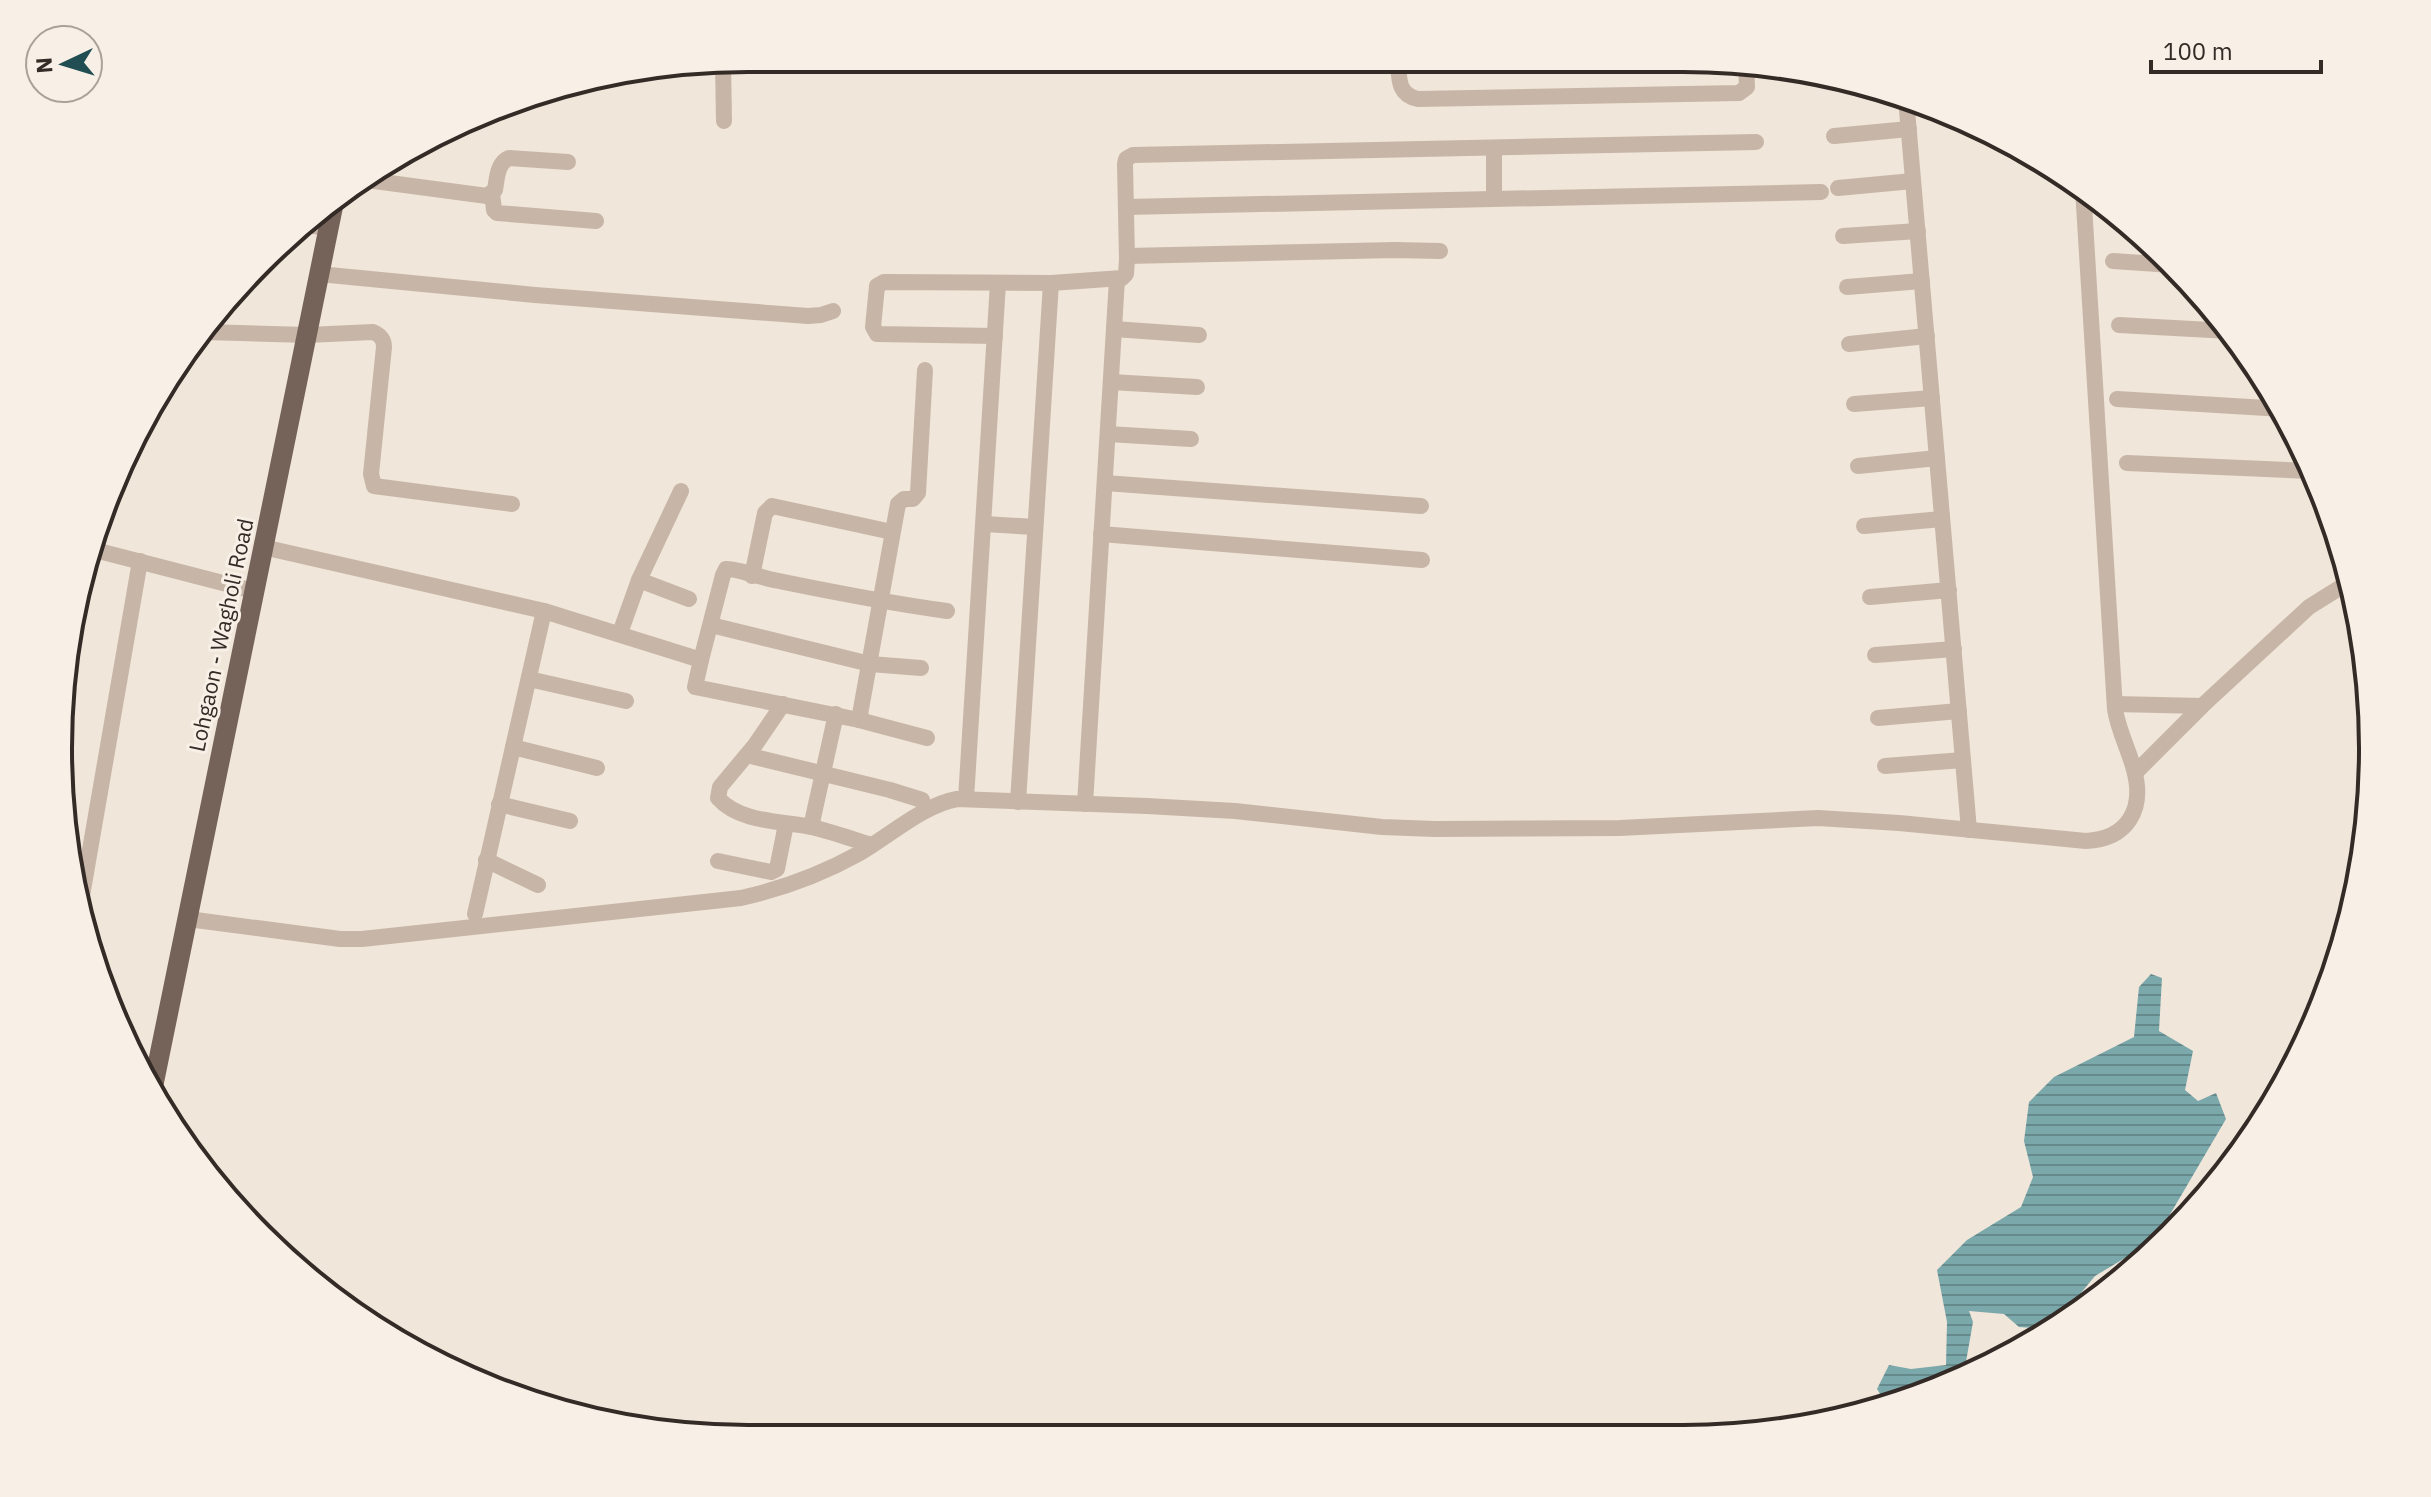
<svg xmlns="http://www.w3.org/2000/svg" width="2431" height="1497" font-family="'IBM Plex Sans',sans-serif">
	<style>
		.water { fill: url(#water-rules) }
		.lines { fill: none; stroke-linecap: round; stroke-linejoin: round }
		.minor { stroke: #c7b6a7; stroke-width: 16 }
		.major { stroke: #756359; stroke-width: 20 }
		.labels { text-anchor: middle; stroke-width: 6; stroke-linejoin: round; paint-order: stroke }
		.street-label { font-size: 22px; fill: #342b27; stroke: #f8f0e6 }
		.rim { fill: none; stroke: #342b27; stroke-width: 4 }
	</style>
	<defs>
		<pattern id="water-rules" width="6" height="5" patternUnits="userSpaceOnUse" patternTransform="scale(2)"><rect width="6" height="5" fill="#7ba8ab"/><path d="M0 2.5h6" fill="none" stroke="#66898b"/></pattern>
	</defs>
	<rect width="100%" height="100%" fill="#f0e6da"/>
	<!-- water -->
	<path class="water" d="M2151 974 2162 978 2159 1031 2193 1051 2185 1090 2198 1101 2216 1093 2226 1119 2155 1240 2095 1276 2051 1329 2019 1327 2004 1314 1969 1311 1973 1322 1964 1373 1887 1405 1877 1389 1889 1365 1911 1369 1946 1365 1947 1322 1937 1270 1967 1240 2021 1207 2033 1177 2024 1141 2029 1102 2054 1077 2134 1037 2139 987Z"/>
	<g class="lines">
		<!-- minor -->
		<g class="minor">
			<path d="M723 62 724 121"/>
			<path d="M1398 62C1399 79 1398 95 1418 99L1739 93 1747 87 1746 64"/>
			<path d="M1907 110 1969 830"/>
			<path d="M1834 136 1909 129"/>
			<path d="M1494 148V198"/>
			<path d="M367 180 487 196 495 190C497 179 497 163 509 158L568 162"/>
			<path d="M1838 188 1913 181"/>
			<path d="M492 193 494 210 497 213 596 221"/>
			<path d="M1126 207 1821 192"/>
			<path d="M306 225 328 228"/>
			<path d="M1843 236 1918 231"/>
			<path d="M1127 256 1395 250 1440 251"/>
			<path d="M2113 261 2172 265"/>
			<path d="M319 274 535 295 808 316 821 315 833 311"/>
			<path d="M1847 287 1922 281"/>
			<path d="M2119 325 2229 331"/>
			<path d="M1114 329 1199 335"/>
			<path d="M205 332 307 335 373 332C380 335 384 339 384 347L371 474 374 486 512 504"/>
			<path d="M995 336 877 334 873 327 877 286 884 282 1051 283 1122 278 1126 274 1127 259 1125 164 1126 159 1133 155 1756 142"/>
			<path d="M1849 344 1927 336"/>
			<path d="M1111 382 1197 387"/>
			<path d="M2117 399 2283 409"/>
			<path d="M1854 404 1932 398"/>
			<path d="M1108 434 1191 439"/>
			<path d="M2127 463 2311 471"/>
			<path d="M1858 466 1937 458"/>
			<path d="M1105 483 1421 506"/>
			<path d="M984 524 1035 527"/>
			<path d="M1864 526 1942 519"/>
			<path d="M1101 534 1422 560"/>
			<path d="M263 547 544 611 701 660 695 687 859 720 898 504 904 499H913L918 493 925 370"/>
			<path d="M91 549 254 591"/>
			<path d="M752 576 765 513 772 506 892 532"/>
			<path d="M639 580 689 599"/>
			<path d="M1870 597 1949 590"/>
			<path d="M711 625 870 664 921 668"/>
			<path d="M620 633 639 580 681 491"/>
			<path d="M1875 655 1954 649"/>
			<path d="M701 660 723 575 726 569C736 568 762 578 774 580 832 592 889 603 947 611"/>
			<path d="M529 679 626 701"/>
			<path d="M783 704 755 745 720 787 718 798C740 823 783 821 812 827 832 832 852 839 872 845"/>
			<path d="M2115 704 2202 706"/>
			<path d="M1878 718 1959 711"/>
			<path d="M859 720 927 738"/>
			<path d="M513 747 597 768"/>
			<path d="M747 755 890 790 922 800"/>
			<path d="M1885 766 1963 760"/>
			<path d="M2135 773 2202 706 2309 607 2349 582"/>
			<path d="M966 799 998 283"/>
			<path d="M1018 802 1051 283"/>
			<path d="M499 804 570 821"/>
			<path d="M1085 804 1117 279"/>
			<path d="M811 827 836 714"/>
			<path d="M486 860 538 885"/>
			<path d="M718 861 771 872 777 869 786 824"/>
			<path d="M82 896 140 561"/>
			<path d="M475 914 544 611"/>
			<path d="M188 919 340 939H362L741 898C781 889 822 874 858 854 888 837 923 805 957 799L1147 806 1235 811 1382 827 1435 829 1620 828 1818 818 1899 823 2086 841C2127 839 2145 810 2134 770 2129 750 2118 730 2115 709L2083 189"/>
		</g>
		<!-- major -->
		<path class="major" d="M154 1082 335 197"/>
	</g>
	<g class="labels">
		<!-- street labels -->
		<g class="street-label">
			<text transform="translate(221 635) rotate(-78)" y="8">Lohgaon - Wagholi Road</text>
		</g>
	</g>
	<!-- crop -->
	<path d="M0 0H2431V1497H0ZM748 72H1683A676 676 0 0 1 2359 748V749A676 676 0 0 1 1683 1425H748A676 676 0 0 1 72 749V748A676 676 0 0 1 748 72Z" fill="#f8f0e6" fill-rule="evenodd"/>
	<path class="rim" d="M748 72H1683A676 676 0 0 1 2359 748V749A676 676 0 0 1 1683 1425H748A676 676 0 0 1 72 749V748A676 676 0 0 1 748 72Z"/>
	<!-- north arrow -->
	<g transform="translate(64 64) rotate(266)"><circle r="38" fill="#f8f0e6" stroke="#aaa19a" stroke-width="2"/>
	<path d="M0-6L14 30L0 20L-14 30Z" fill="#204e52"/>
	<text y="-12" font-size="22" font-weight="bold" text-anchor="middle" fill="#342b27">N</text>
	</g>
	<!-- scale -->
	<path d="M2151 60v12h170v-12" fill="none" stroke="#342b27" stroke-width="4"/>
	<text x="2163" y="60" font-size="24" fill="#342b27" stroke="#f8f0e6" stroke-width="6" paint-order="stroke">100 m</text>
</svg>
